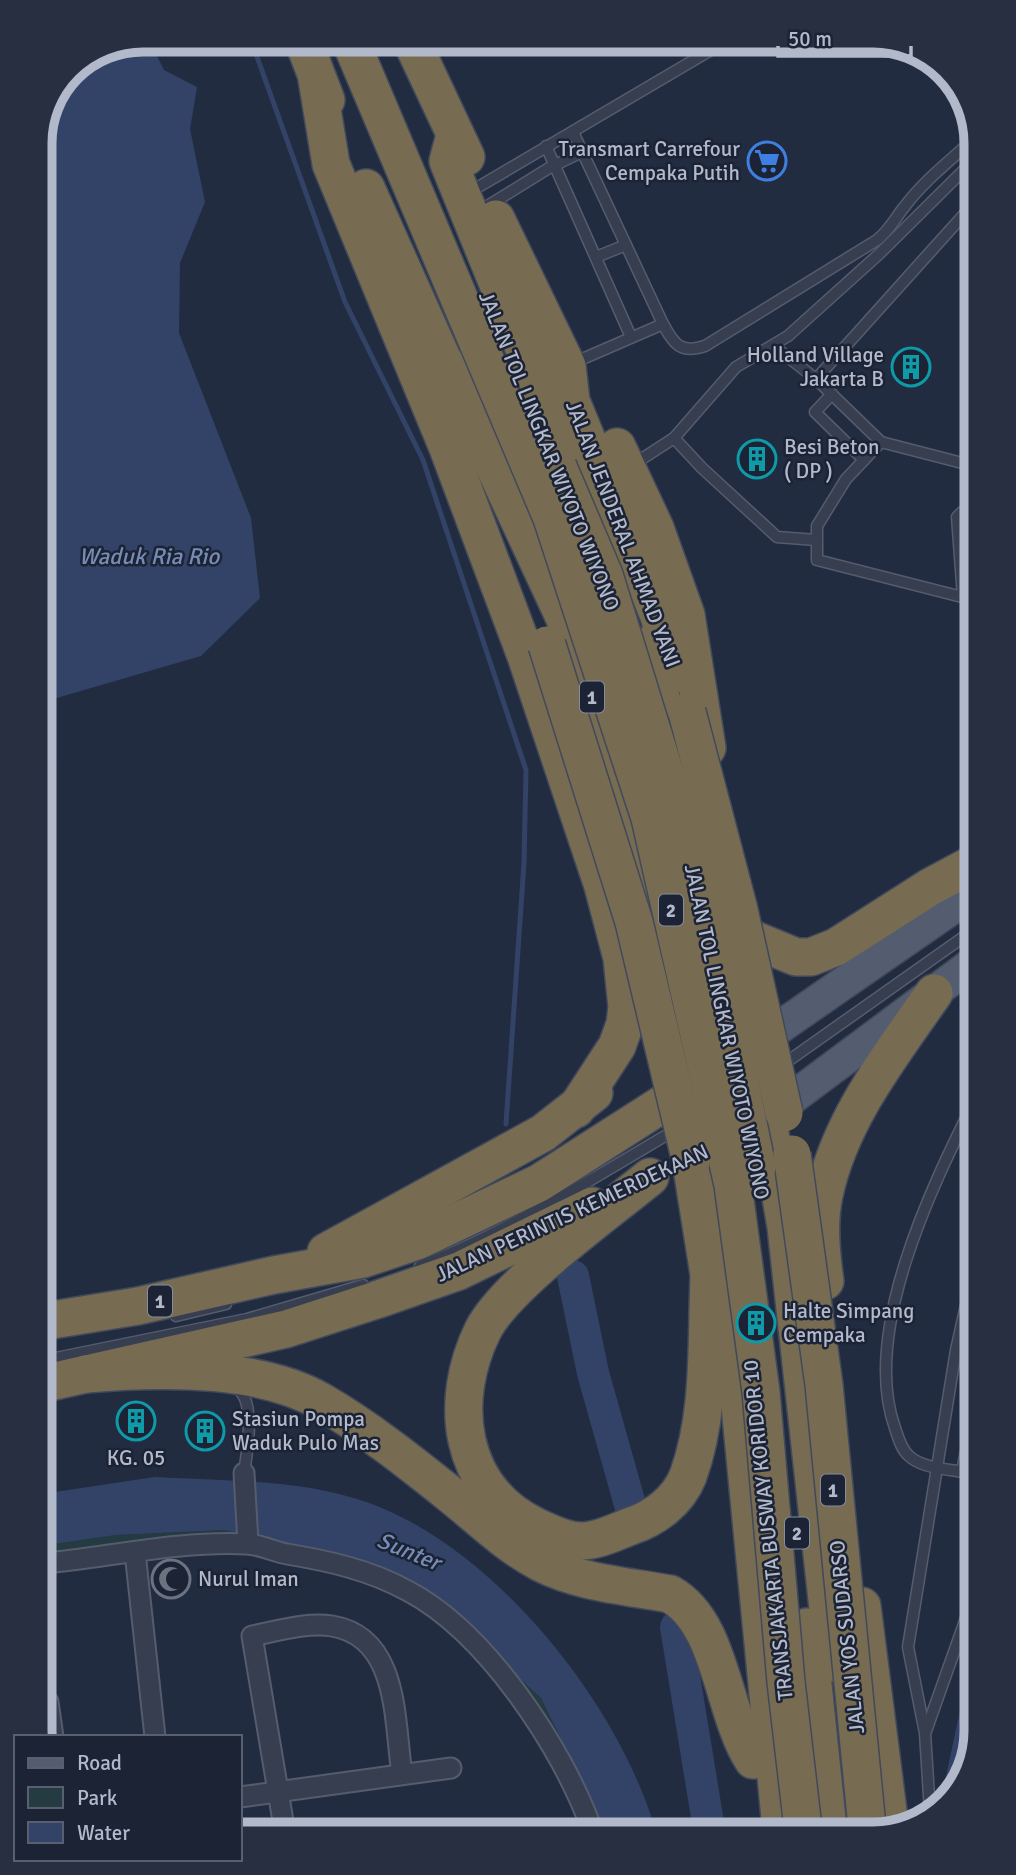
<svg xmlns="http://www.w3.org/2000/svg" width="1016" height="1875" font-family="Signika,sans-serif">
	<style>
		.green { fill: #243b41 }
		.water { fill: #324367 }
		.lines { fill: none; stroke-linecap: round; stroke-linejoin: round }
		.stream { stroke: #324367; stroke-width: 5 }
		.river { stroke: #324367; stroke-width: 32 }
		.lane-casing { stroke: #545c6e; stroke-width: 13 }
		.street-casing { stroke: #545c6e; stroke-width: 23 }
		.primary-casing { stroke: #3f4759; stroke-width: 35 }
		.highway-casing { stroke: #41495b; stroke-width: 40 }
		.lane { stroke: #363e50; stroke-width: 10 }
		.street { stroke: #363e50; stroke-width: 19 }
		.primary { stroke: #545d70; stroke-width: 32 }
		.highway { stroke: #776c52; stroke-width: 37 }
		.highway-bridge-casing { stroke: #41495b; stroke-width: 40; stroke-linecap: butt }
		.highway-bridge { stroke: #776c52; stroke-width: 37 }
		.labels { text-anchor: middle; stroke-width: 5; stroke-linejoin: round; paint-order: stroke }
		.shield { fill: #1b2335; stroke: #858c9e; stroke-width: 2 }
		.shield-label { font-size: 19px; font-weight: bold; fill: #b2b9cb }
		.poi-label { font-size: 21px; fill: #b2b9cb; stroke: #1b2335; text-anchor: start }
		.street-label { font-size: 21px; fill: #b2b9cb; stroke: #1b2335 }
		.water-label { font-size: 23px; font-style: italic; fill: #778cb5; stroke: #1b2335 }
		.rim { fill: none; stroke: #b2b9cb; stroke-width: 9 }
	</style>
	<rect width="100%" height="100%" fill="#222c40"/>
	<!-- green -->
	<path class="green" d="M224 1530 351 1556 420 1587 541 1698 605 1830H592L513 1688 409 1591 248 1543 47 1563V1545L116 1535Z"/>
	<!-- water -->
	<g class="water">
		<path d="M144 40H149L164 70 197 87 190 129 205 202 180 263 179 333 251 518 260 598 201 656 43 702 40 137 71 70Z"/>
		<path d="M44 941 51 996 45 1032Z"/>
		<path d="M155 1477C220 1481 288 1479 350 1497 484 1533 618 1700 655 1829L605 1830 541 1698 420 1587 351 1556 224 1530 116 1535 47 1545V1490L48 1493Z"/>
	</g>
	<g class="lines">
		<!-- stream -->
		<path class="stream" d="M251 40 345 302 423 460 526 770 524 863 506 1124"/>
		<!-- river -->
		<g class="river">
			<path d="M573 1276 593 1373 631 1508"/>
			<path d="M676 1627 709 1829"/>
			<path d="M962 1778 976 1712"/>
		</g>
		<defs>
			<g id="lane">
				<path d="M573 132 663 324C674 344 680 354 705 346L877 240C890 230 895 218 905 206 923 182 946 164 968 144"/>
				<path d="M546 146 631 337"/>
				<path d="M480 186 728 40"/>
				<path d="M489 205 549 168 582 152"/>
				<path d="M596 257 626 245"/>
				<path d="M775 347 816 379 881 442 864 460"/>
				<path d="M573 363 663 324"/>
				<path d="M816 379 968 210"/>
				<path d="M832 394 815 412 864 460 846 479 817 526V560L970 599"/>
				<path d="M674 438 702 468 777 537 816 540"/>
				<path d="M881 442 970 465"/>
				<path d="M634 464 674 438 736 367 788 336 878 255 968 166"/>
				<path d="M963 597 957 517 962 512H970"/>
				<path d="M781 1066 972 931"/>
				<path d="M973 1104C931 1188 861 1333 895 1428 898 1437 901 1449 909 1456 924 1470 954 1469 974 1474"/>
				<path d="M420 1266C510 1231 592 1179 675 1130"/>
				<path d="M176 1316 226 1304"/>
				<path d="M46 1360 247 1319 363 1285"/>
				<path d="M235 1387C257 1398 247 1452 244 1473"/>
				<path d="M962 1471 974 1413"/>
				<path d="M926 1731 965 1621 975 1582"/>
				<path d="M930 1812 925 1733 908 1647 956 1350 973 1274"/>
			</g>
			<g id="street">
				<path d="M244 1473 248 1543"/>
				<path d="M135 1552 155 1737"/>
				<path d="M47 1563C114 1556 180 1541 246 1544 260 1544 274 1552 287 1554 329 1561 370 1570 408 1591 486 1632 563 1748 592 1830"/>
				<path d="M48 1702 53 1737"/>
				<path d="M240 1797 451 1768"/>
				<path d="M285 1833 252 1636C277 1631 307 1622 332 1626 400 1637 394 1723 402 1774"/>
			</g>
			<g id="primary">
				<path d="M754 1045 972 894"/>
				<path d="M768 1116 972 964"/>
			</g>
			<g id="highway">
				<path d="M303 40 326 100"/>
				<path d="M411 40 466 157"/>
				<path d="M317 79 331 164 448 448 526 656 603 886 622 958 627 1007 625 1024 617 1046 576 1109"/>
				<path d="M455 135 448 161 585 498"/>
				<path d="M366 188 455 387"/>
				<path d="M496 219 567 366 571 401 659 616 676 674"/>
				<path d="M447 365 573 636 654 903"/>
				<path d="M617 447 655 528 686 615 707 748"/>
				<path d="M644 646 691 790"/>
				<path d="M728 929 796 957H811L836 947 930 887 971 865"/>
				<path d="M760 1075 786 1227 834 1663"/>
				<path d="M691 1162 711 1287"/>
				<path d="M650 1177C609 1211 506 1285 483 1330 448 1401 458 1488 535 1526 552 1534 572 1544 591 1540 604 1538 618 1531 631 1526 655 1518 678 1501 688 1476 711 1413 706 1342 709 1277"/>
				<path d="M725 1251 781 1828"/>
				<path d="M326 1252 543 1133 594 1093"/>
				<path d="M825 1281C821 1253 818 1223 824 1195 840 1119 891 1055 934 993"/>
				<path d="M46 1321 138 1306 274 1275 363 1259 417 1241 539 1183 700 1080"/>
				<path d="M86 1374C157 1368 259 1365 322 1402 367 1428 411 1463 451 1495 481 1519 507 1545 541 1563 580 1583 627 1586 670 1594 722 1623 722 1712 753 1760"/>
				<path d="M46 1383 286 1329 376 1300 459 1271 592 1206"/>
				<path d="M862 1606 890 1827"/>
				<path d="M807 1627 828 1828"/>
			</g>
		</defs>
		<!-- lane casing -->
		<use href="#lane" class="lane-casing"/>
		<!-- street casing -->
		<use href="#street" class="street-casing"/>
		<!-- primary casing -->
		<use href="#primary" class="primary-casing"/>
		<!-- highway casing -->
		<use href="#highway" class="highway-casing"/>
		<!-- lane -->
		<use href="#lane" class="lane"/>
		<!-- street -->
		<use href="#street" class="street"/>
		<!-- primary -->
		<use href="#primary" class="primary"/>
		<!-- highway -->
		<use href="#highway" class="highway"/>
		<defs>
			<g id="highway-bridge">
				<path d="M350 40 552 518 650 818 733 1185 761 1392 786 1682 803 1828"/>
				<path d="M558 467 604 575 699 883 757 1167"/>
				<path d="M547 645 634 922 691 1162"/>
				<path d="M687 712 739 910 784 1113"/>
				<path d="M792 1154 824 1385 867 1827"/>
			</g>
		</defs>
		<!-- highway-bridge casing -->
		<use href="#highway-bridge" class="highway-bridge-casing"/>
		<!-- highway-bridge -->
		<use href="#highway-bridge" class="highway-bridge"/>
	</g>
	<!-- icons -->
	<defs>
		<symbol id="supermarket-ring" viewBox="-11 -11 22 22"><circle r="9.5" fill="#1b2335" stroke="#3f7fe0" stroke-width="1.5"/><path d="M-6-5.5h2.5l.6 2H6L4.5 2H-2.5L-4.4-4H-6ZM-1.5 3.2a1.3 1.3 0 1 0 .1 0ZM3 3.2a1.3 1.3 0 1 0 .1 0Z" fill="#3f7fe0"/></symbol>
		<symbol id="building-ring" viewBox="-11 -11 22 22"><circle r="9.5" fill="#1b2335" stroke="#0f9aa8" stroke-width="1.5"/><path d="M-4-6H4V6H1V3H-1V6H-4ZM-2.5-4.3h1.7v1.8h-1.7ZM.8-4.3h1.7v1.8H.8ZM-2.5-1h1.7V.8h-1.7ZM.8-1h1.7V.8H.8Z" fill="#0f9aa8"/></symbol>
		<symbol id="mosque-ring" viewBox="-11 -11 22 22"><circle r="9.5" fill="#1b2335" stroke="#6b7280" stroke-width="1.5"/><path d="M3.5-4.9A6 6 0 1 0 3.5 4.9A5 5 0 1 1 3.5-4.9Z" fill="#6b7280"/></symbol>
	</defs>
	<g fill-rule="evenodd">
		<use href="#supermarket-ring" x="745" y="139" width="44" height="44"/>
		<use href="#building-ring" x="889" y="345" width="44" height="44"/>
		<use href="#building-ring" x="735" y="437" width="44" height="44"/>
		<use href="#building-ring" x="734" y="1301" width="44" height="44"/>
		<use href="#building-ring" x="114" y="1399" width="44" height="44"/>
		<use href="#building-ring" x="183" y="1409" width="44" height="44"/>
		<use href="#mosque-ring" x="149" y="1557" width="44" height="44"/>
	</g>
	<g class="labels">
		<!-- shield labels -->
		<g class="shield">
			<rect x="580" y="681.5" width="24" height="31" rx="5"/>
			<rect x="659" y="894.5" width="24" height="31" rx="5"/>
			<rect x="148" y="1285.5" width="24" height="31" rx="5"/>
			<rect x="821" y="1474.5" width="24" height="31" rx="5"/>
			<rect x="785" y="1517.5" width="24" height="31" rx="5"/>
		</g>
		<g class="shield-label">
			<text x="592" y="704">1</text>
			<text x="671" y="917">2</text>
			<text x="160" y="1308">1</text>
			<text x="833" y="1497">1</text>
			<text x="797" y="1540">2</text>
		</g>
		<!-- poi labels -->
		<g class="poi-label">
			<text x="740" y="156" text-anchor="end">Transmart Carrefour<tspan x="740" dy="24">Cempaka Putih</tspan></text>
			<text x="884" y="362" text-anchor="end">Holland Village<tspan x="884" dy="24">Jakarta B</tspan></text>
			<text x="784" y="454">Besi Beton<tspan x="784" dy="24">( DP )</tspan></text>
			<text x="783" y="1318">Halte Simpang<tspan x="783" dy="24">Cempaka</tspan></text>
			<text x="232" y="1426">Stasiun Pompa<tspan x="232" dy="24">Waduk Pulo Mas</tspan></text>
			<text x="136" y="1465" text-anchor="middle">KG. 05</text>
			<text x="198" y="1586">Nurul Iman</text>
		</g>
		<!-- street labels -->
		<g class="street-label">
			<text transform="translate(549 451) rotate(68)" y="7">JALAN TOL LINGKAR WIYOTO WIYONO</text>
			<text transform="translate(623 534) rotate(69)" y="7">JALAN JENDERAL AHMAD YANI</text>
			<text transform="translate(727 1032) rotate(78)" y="7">JALAN TOL LINGKAR WIYOTO WIYONO</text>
			<text transform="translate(572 1213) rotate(-25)" y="7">JALAN PERINTIS KEMERDEKAAN</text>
			<text transform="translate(768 1530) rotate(-96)" y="7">TRANSJAKARTA BUSWAY KORIDOR 10</text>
			<text transform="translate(847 1637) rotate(-96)" y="7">JALAN YOS SUDARSO</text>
		</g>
		<!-- water labels -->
		<g class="water-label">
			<text x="149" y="564">Waduk Ria Rio</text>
			<text transform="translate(409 1551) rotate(22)" y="8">Sunter</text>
		</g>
	</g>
	<!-- crop -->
	<path d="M0 0H1016V1875H0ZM143 52H873A91 91 0 0 1 964 143V1731A91 91 0 0 1 873 1822H143A91 91 0 0 1 52 1731V143A91 91 0 0 1 143 52Z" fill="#272f41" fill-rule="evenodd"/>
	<path class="rim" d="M143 52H873A91 91 0 0 1 964 143V1731A91 91 0 0 1 873 1822H143A91 91 0 0 1 52 1731V143A91 91 0 0 1 143 52Z"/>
	<!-- legend -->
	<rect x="14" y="1735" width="228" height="126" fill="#1b2335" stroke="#575f71" stroke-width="2"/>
	<rect x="28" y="1758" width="35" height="10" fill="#545d70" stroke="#575f71" stroke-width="2"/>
	<text x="77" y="1770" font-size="21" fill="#b2b9cb">Road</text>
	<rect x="28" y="1787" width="35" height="21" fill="#243b41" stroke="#575f71" stroke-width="2"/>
	<text x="77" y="1805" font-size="21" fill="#b2b9cb">Park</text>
	<rect x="28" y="1822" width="35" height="21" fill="#324367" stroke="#575f71" stroke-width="2"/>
	<text x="77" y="1840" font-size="21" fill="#b2b9cb">Water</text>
	<!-- scale -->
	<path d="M778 46v10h133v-10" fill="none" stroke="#b2b9cb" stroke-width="3.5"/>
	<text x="788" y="46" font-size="21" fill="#b2b9cb" stroke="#1b2335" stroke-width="5" paint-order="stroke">50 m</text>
</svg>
